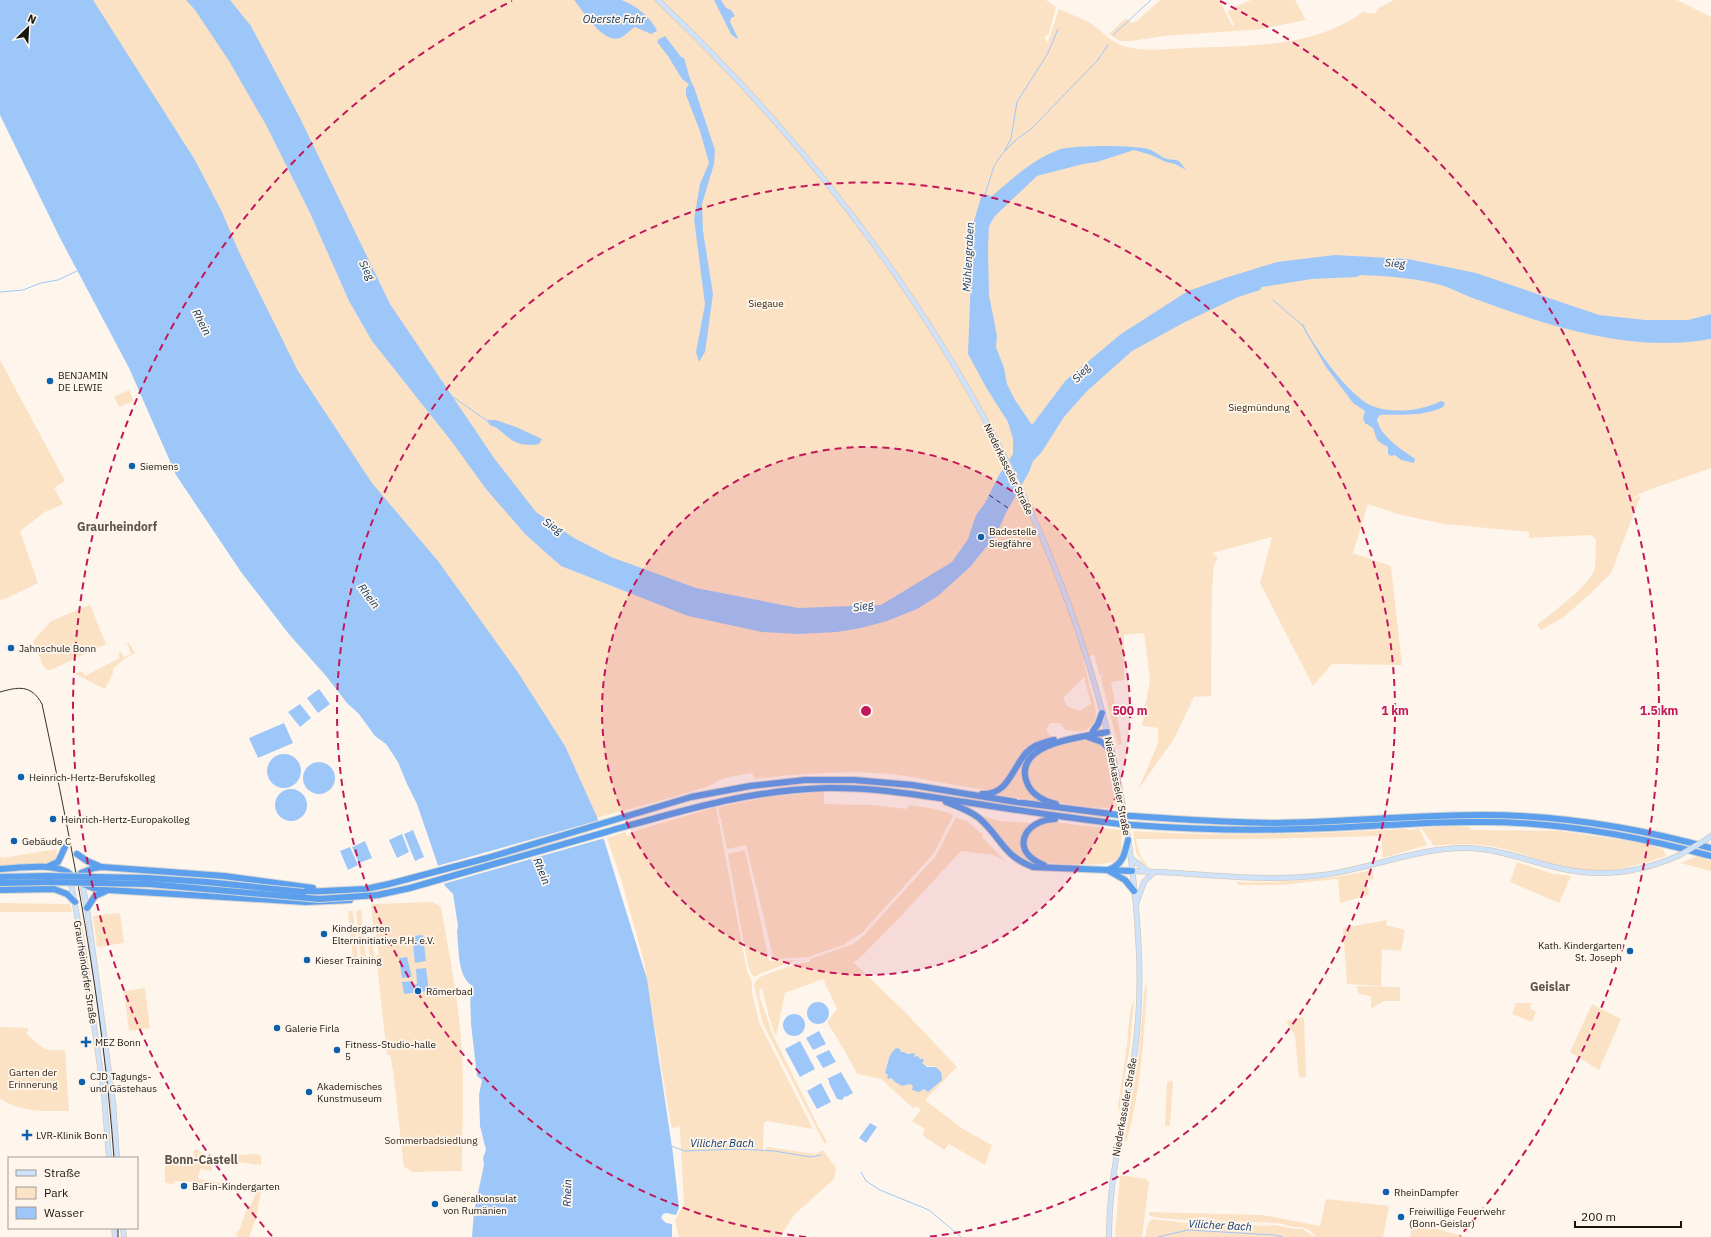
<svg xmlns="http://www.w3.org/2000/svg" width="1711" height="1237" font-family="'IBM Plex Sans',sans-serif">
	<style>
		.green { fill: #fce2c4; fill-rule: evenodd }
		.water { fill: #9ec7f9 }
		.pier { fill: #fef6ed }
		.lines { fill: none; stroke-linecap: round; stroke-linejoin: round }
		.stream { stroke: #9ec7f9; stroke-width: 1 }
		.ferry { stroke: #0d3865; stroke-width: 1; stroke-dasharray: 5 4; stroke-linecap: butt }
		.secondary-casing { stroke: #d4cabf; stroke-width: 6 }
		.motorway-casing { stroke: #d5d5d4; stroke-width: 8 }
		.secondary { stroke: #cee2fa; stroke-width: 4.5 }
		.motorway { stroke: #5b9fed; stroke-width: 6 }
		.tram { stroke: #36322e; stroke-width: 1 }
		.secondary-bridge-casing { stroke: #d4cabf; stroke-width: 6; stroke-linecap: butt }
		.motorway-bridge-casing { stroke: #d5d5d4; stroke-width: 8; stroke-linecap: butt }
		.secondary-bridge { stroke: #cee2fa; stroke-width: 4.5 }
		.motorway-bridge { stroke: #5b9fed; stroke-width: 6 }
		.ring { fill: none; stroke: #c2185b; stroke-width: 2; stroke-dasharray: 7 5 }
		.poi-dot { fill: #0c60ae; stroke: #fef6ed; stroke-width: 1.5 }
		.labels { text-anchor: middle; stroke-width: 3.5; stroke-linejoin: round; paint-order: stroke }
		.park-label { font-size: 10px; fill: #38250e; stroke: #fef6ed }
		.poi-label { font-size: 10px; fill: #181511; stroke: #fef6ed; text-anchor: start }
		.street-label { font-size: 10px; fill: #181511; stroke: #fef6ed }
		.water-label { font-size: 11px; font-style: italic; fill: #0d3865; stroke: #fef6ed }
		.quarter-label { font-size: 12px; font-weight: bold; fill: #5d554c; stroke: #fef6ed }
		.centre { fill: #c2185b; stroke: #fef6ed; stroke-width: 2 }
		.ring-label { font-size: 12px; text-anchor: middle; font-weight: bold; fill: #c2185b; stroke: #fef6ed; stroke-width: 3.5; stroke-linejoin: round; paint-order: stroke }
	</style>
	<rect width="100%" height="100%" fill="#fef6ed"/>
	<!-- green -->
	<g class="green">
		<path d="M23 0H1046L1056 7 1049 33 1044 38 1048 42 1059 9C1069 14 1082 18 1092 24 1103 32 1110 41 1123 46 1143 52 1167 49 1187 48 1246 46 1314 48 1363 12L1375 14 1379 8 1394 0H1677L1711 17V468L1643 492 1625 503 1641 495 1611 573 1590 594 1564 617 1541 630 1537 625C1550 614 1592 584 1595 568 1596 559 1595 549 1596 539L1591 535 1529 538V532L1444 524 1401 515 1368 504 1353 553 1391 566 1402 665 1332 664 1313 686 1260 583 1272 537 1212 553 1218 558 1214 565 1212 589 1211 696 1194 697 1174 739 1138 790 1158 743V728L1142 726 1150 679 1144 633 1124 635V680L1111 682 1122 744 1118 745 1101 679 1104 668 1100 677 1094 654 1083 660C1086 669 1087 675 1089 684 1093 699 1105 723 1083 731 1079 732 1070 730 1065 730L1060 723H1051L1046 729 1052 739 1034 745 1005 781 998 787 989 790 980 789C949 785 919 777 889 774 845 770 799 774 755 779L752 773 724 778 709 786 680 795 528 837ZM1084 677 1091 704 1080 711 1068 707 1063 698Z"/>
		<path d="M1160 0H1219L1233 27 1234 24 1228 13 1229 10 1251 0H1295L1306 20 1262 29 1165 36 1131 41H1120L1109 34 1126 18 1132 23 1137 21Z"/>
		<path d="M0 360 65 481 54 488 63 504 45 512 20 531 38 583 7 598 0 600Z"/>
		<path d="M129 390 134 401 119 407 114 397Z"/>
		<path d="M90 605 106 644 51 670H47L43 666 33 641 51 621Z"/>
		<path d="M129 643 135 653 124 659 113 669V673L105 689 75 674 82 671 85 676 120 658 118 653 121 652 124 657 131 654 128 645H125Z"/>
		<path d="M1090 740 1102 745 1107 751 1119 809C1096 807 1062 807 1041 795 1034 791 1030 784 1028 775 1023 748 1071 742 1090 740Z"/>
		<path d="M1028 757C1021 778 1020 786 1040 801L992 794 1006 787Z"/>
		<path d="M824 792V804L873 805 906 809 910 805 935 809 952 814 953 816 934 853 862 933 843 945 809 957 777 959 773 956 746 845 727 849 721 821 723 820 720 819 718 807 769 797Z"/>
		<path d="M716 807 747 971 752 982V992L759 1022 813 1129 767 1121 764 1123 763 1150H765L767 1147 815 1154 823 1150 836 1168 834 1179 794 1215 780 1237H679L675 1221 684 1203 680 1132 679 1126 673 1128 671 1126 644 962 621 879 607 838 625 832 628 836 632 832Z"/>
		<path d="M979 815 999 821 1032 823C1014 835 1029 849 1032 863L1015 854Z"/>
		<path d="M956 817 968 822 983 835 982 837 1005 861 994 855 961 851 899 918 858 960 853 962 905 1012 957 1067 925 1100 963 1129 992 1145 985 1165 949 1144 944 1150 922 1135 925 1129 912 1121 921 1110 917 1106 913 1108 881 1079 857 1074 846 1053 827 1022 837 1009 823 979 785 993 776 1037 769 1017 762 988 759 990 760 997 773 1035 819 1128 827 1141 826 1143H824L763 1024 754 986 756 980 762 976 796 964 810 962V959L853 944 864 935 935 857ZM907 1054 920 1059C924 1068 929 1065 936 1067L941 1072V1080L928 1092 924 1089 910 1084 895 1082 885 1073 888 1060Z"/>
		<path d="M1054 822 1121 830C1121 840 1123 852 1117 860 1111 867 1048 865 1039 861 1028 855 1022 840 1031 830 1037 824 1046 823 1054 822Z"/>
		<path d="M1455 826 1469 827 1471 830 1560 831 1637 842 1663 849 1666 856C1638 866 1610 873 1580 870 1552 867 1527 854 1500 848 1478 843 1456 844 1434 846L1421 828Z"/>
		<path d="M1419 828 1427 845 1383 858 1381 836 1261 839H1136C1138 848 1140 858 1147 865L1146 867 1141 864V859L1136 853 1133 831C1224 837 1314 834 1405 829L1410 830Z"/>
		<path d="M57 849 56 859 44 865 0 866V853L1 858Z"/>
		<path d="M745 850 769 960 773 961 797 960 759 974 755 977 752 975 748 966 728 854Z"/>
		<path d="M1698 856 1711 861V871L1680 863Z"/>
		<path d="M1517 862 1553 874 1571 876 1559 903 1510 882Z"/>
		<path d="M1372 870 1374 879 1366 881 1369 895 1340 903 1338 880 1336 879 1281 885H1239L1236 882C1283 883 1327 880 1372 870Z"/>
		<path d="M433 902 441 907C448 947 456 987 460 1027 465 1074 462 1123 462 1171L413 1172 404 1167 393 1071 390 1055H387L376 956 379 955 376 934H374L371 904Z"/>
		<path d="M0 903 70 904 72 912H0Z"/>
		<path d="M361 910 366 959H361L356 911Z"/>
		<path d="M348 911H353L358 960H353Z"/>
		<path d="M120 913 124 943 97 947 93 916Z"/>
		<path d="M1387 920 1386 925 1405 930 1401 951 1382 949 1381 986 1347 984 1343 928Z"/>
		<path d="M373 939 374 964 348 967 347 964 370 962 368 942Z"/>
		<path d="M1145 985H1147C1144 1038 1141 1090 1127 1140L1124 1142 1138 1060Z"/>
		<path d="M1357 986 1400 987V1001H1384L1371 1009V996L1359 994Z"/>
		<path d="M145 988 150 1028 129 1031 124 991Z"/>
		<path d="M1134 999 1130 1046 1119 1112 1118 1106 1127 1044 1130 1011Z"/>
		<path d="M1516 1003H1532L1530 1008 1536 1012 1532 1022 1512 1014Z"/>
		<path d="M1592 1004 1621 1019 1599 1070 1570 1052Z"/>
		<path d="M1304 1017 1306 1077 1299 1078 1295 1036 1286 1021Z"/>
		<path d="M0 1027 28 1028 27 1034C43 1048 43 1052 65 1050L69 1111C47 1111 19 1113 0 1098Z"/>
		<path d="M1173 1081 1170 1126H1165L1167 1082Z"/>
		<path d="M196 1149 202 1153 197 1163 212 1165V1171L200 1169 198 1179 229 1184V1191L199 1188V1186H197L196 1182 175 1181 174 1184 165 1183V1160H171L173 1165 175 1164V1161C180 1168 189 1168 193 1160H195L193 1152Z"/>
		<path d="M258 1154 261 1156V1165L237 1162V1155Z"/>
		<path d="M1120 1175 1146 1179 1149 1182 1142 1237H1115Z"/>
		<path d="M254 1192H261L256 1219 249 1237H239L236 1235 237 1231H239L242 1222H241L243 1220 248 1205H251L255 1195Z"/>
		<path d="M1326 1199 1389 1206 1383 1237H1316L1309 1230 1302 1227H1293L1278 1223 1225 1221 1203 1217 1186 1220 1160 1218 1150 1216 1148 1212 1263 1215 1320 1226Z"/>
		<path d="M1152 1219 1187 1223 1205 1219 1263 1226 1275 1225 1289 1228 1303 1229 1314 1237H1145L1148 1223Z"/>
		<path d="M1414 1222 1465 1237H1410Z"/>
	</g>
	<!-- water -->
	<g class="water">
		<path d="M0 0H93L195 160 222 212 239 252 298 371 372 483 438 561 517 671 565 746 597 817 647 979 673 1154 679 1208 676 1215 666 1213 663 1214 661 1218 666 1223 672 1224V1237H472L474 1211 484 1165 483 1158 486 1150 480 1126 479 1095 482 1080 477 1076 471 1024 470 991 473 986C457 978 459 947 457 931L458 926 453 894 445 886 417 804 407 784 398 762 386 744 375 736 359 714 347 703 326 676 288 633 241 572 176 475 129 368 59 236 0 115Z"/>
		<path d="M186 0H230L251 26 300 118 390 304 494 458 536 512 574 538 611 557 696 588 798 608 881 605 952 562 968 539 976 515 985 503 999 475 1013 454V439L1008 422 987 389 968 354 973 224 982 194 989 195 991 197C1012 179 1034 158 1061 149 1076 145 1134 145 1148 149 1156 151 1160 157 1167 159 1171 160 1175 159 1179 161L1186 170 1175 164 1166 162 1151 155 1134 150 1097 162 1083 164 1037 176 995 216 989 226 988 247 989 295 997 336 996 347 1004 368 1007 384 1015 400 1032 425 1066 380 1121 334 1188 291 1225 278 1277 262 1335 255 1408 259 1476 273 1599 315 1645 320H1688L1711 314V339C1632 353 1551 327 1478 300 1466 296 1455 290 1444 286 1417 278 1388 276 1360 275L1357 277 1312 279 1262 287 1260 290 1238 297 1185 322 1132 351 1086 392 1064 417 1041 453 1033 461 1029 472 1007 511 996 535 970 567 938 596 917 609 887 621 861 628 837 632 799 634 762 632 688 616 561 566 526 535 486 489 452 442 372 341 349 301 310 213 266 125 229 61 195 10Z"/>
		<path d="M574 0H621C634 4 652 18 657 31L651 34 635 27C630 30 625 36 620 38 603 44 584 12 574 0Z"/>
		<path d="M714 0H721L726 8 731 10 735 16 731 18 730 22 738 38 737 39 731 34Z"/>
		<path d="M665 36 681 57 684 58C687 66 689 80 694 87L715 150 714 164 702 204 703 231 713 294 705 352 699 362 696 352 705 304 694 219 700 184 709 163 700 131 686 95V89L689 84 682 79 668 56 657 42 659 39Z"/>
		<path d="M1301 324H1303C1313 346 1349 396 1372 406 1393 414 1421 411 1441 401L1444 402 1445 404 1443 407C1423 417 1401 414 1380 415L1377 419C1379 435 1402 450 1414 458L1415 460 1414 463 1401 460 1395 455 1391 456 1388 454V447C1375 440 1378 442 1373 428L1365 423 1363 419 1365 411 1353 403 1326 367Z"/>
		<path d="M486 420H496L516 427 542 439 539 444C529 446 516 445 508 437 502 433 498 427 491 426Z"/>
		<path d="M319 689 330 704 318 713 307 698Z"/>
		<path d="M300 704 311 718 300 727 288 712Z"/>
		<path d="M284 723 293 743 258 758 249 738Z"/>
		<circle cx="284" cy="771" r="17"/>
		<circle cx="319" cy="778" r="16"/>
		<circle cx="291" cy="805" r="16"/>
		<path d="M413 830 424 857 415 861 404 834Z"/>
		<path d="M402 834 409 852 397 858 389 840Z"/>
		<path d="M365 841 372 858 359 863 352 847Z"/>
		<path d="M350 847 358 865 348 870 340 851Z"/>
		<path d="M423 935 426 961 415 963 412 936Z"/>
		<path d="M407 957 412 977 402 978 399 958Z"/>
		<path d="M426 968 429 991 404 994 402 982 413 981V985L417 984 416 969Z"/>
		<circle cx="818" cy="1013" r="11"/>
		<circle cx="794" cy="1025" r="11"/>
		<path d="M819 1031 826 1044 813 1050 806 1038Z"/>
		<path d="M800 1041 815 1069 800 1077 785 1049Z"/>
		<path d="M896 1048 900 1049 901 1052H904L907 1054 915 1053 914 1057 918 1056 920 1059H923L924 1060 922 1063 927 1067H936L941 1072 942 1080 928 1092 924 1089 919 1092 912 1090 913 1086 910 1084 902 1086 895 1082 891 1078 889 1079 887 1078 888 1075 885 1073C888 1063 888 1055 896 1048Z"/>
		<path d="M829 1050 836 1062 823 1068 816 1056Z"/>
		<path d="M841 1072 853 1093 846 1097 845 1096 842 1100 837 1099 829 1083V1080L827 1079Z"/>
		<path d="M821 1083 831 1102 817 1109 807 1091Z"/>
		<path d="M870 1123 877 1127 866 1143 859 1138Z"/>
	</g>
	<!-- pier -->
	<path class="pier" d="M600 820 605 838 443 884 437 866Z"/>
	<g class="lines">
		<!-- stream -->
		<g class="stream">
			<path d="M1113 35 1151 0"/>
			<path d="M1005 150 1011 139 1017 102 1048 53 1058 29"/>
			<path d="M985 195 994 166 1003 153 1017 139 1031 129 1097 61 1108 45"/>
			<path d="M0 292 23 290 41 283 58 280 77 271"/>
			<path d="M1273 300 1301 324"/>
			<path d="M453 397 486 420"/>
			<path d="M671 1146 685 1151 738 1149 774 1151 811 1157 821 1155"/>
			<path d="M861 1172 866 1181 880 1190 929 1210 961 1237"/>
			<path d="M1158 1237 1188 1230 1274 1235 1283 1237"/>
		</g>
		<!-- ferry -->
		<path class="ferry" d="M989 495 1008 508"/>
		<defs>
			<g id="secondary">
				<path d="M658 0C922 251 1124 584 1139 955 1141 1001 1137 1048 1128 1093 1119 1142 1109 1187 1109 1237"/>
				<path d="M1707 839 1711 836"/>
				<path d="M1131 858 1147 871"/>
				<path d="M1132 871C1196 872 1259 883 1322 875 1370 869 1416 848 1465 848 1498 848 1527 861 1559 868 1600 878 1642 872 1680 855"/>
				<path d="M73 881 71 883 83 948 104 1095 109 1158"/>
				<path d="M82 883 87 908 113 1102 117 1158"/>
				<path d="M1136 904 1144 882 1153 873"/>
				<path d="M114 1228 115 1237"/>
				<path d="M123 1228 124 1237"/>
			</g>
			<g id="motorway">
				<path d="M1093 731 1098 724 1102 713"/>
				<path d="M1088 737 1102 742 1111 751"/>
				<path d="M982 794C1008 795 1012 769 1026 753 1033 745 1044 742 1054 740"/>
				<path d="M946 802C957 806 969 810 979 818 1001 837 1003 856 1033 867L1132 871"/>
				<path d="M1056 804C1044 801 1030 794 1026 780 1015 742 1084 737 1107 732"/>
				<path d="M1131 816C1179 819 1228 823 1276 823 1346 822 1415 815 1484 815 1561 815 1638 828 1711 848"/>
				<path d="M1133 825C1198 830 1264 831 1330 828 1381 826 1432 821 1484 822 1561 822 1637 836 1711 856"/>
				<path d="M77 854 87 861 99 866"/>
				<path d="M1044 865C1009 852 1023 820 1055 819"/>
				<path d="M49 866 58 862 65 847"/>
				<path d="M0 869C18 868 56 862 70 874"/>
				<path d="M1110 869C1123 864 1125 853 1128 840"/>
				<path d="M1109 871 1125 880 1134 891"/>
				<path d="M81 873 94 868 102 867 224 876 313 888"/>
				<path d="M0 877 46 876"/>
				<path d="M0 883 47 882"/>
				<path d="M83 884 93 888 108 890 306 902 350 900"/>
				<path d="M0 890 54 889 67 894 75 902"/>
				<path d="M304 892 366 889 389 884 487 858 691 797 750 786 805 780H854L912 785 1016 802 1119 815"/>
				<path d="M373 896 410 888C475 869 541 851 606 832 681 811 748 790 827 788 873 787 919 795 965 802 1016 810 1068 818 1120 824"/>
				<path d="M87 908 95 896 106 891"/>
			</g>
		</defs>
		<!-- secondary casing -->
		<use href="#secondary" class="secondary-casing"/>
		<!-- motorway casing -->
		<use href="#motorway" class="motorway-casing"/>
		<!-- secondary -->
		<use href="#secondary" class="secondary"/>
		<!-- motorway -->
		<use href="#motorway" class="motorway"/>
		<!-- tram -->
		<g class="tram">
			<path d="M0 692C18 687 31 684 42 704 74 854 103 1005 114 1158"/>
			<path d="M118 1228V1237"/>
		</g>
		<defs>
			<path id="secondary-bridge" d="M1680 855 1707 839"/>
			<g id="motorway-bridge">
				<path d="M1119 815 1131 816"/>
				<path d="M1120 824 1133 825"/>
				<path d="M46 876 147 878 206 882 304 892"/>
				<path d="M47 882 149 884 319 899 378 895"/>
			</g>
		</defs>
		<!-- secondary-bridge casing -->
		<use href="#secondary-bridge" class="secondary-bridge-casing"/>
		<!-- motorway-bridge casing -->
		<use href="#motorway-bridge" class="motorway-bridge-casing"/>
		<!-- secondary-bridge -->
		<use href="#secondary-bridge" class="secondary-bridge"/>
		<!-- motorway-bridge -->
		<use href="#motorway-bridge" class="motorway-bridge"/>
	</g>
	<!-- distance rings -->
	<circle cx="866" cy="711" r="264" fill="#c2185b" fill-opacity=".12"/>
	<g class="ring">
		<circle cx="866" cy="711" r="264"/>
		<path d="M806 1237A529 529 0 1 1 926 1237"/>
		<path d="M272 1236A793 793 0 0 1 512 1M1220 1A793 793 0 0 1 1460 1236"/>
	</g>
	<!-- markers -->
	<g class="poi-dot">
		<circle cx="50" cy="381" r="4"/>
		<circle cx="132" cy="466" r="4"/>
		<circle cx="981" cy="537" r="4"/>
		<circle cx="11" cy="648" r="4"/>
		<circle cx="21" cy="777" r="4"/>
		<circle cx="53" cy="819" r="4"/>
		<circle cx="14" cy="841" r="4"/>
		<circle cx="324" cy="934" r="4"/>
		<circle cx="1630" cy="951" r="4"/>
		<circle cx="307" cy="960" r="4"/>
		<circle cx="418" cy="991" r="4"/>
		<circle cx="277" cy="1028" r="4"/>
		<path d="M84 1036h4v4h4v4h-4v4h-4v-4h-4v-4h4z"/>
		<circle cx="337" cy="1050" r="4"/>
		<circle cx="82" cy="1082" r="4"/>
		<circle cx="309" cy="1092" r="4"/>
		<path d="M25 1129h4v4h4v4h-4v4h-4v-4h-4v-4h4z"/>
		<circle cx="184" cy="1186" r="4"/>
		<circle cx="1386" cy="1192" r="4"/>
		<circle cx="435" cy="1204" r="4"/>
		<circle cx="1401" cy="1217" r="4"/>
	</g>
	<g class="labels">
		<!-- park labels -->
		<g class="park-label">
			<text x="766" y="307">Siegaue</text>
			<text x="1259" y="411">Siegmündung</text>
			<text x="33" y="1076">Garten der<tspan x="33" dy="12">Erinnerung</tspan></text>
			<text x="431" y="1144">Sommerbadsiedlung</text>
		</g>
		<!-- poi labels -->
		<g class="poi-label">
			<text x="58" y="379">BENJAMIN<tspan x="58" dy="12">DE LEWIE</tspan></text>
			<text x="140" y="470">Siemens</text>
			<text x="989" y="535">Badestelle<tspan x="989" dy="12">Siegfähre</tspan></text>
			<text x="19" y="652">Jahnschule Bonn</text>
			<text x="29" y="781">Heinrich-Hertz-Berufskolleg</text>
			<text x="61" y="823">Heinrich-Hertz-Europakolleg</text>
			<text x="22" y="845">Gebäude C</text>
			<text x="332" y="932">Kindergarten<tspan x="332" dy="12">Elterninitiative P.H. e.V.</tspan></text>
			<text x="1622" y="949" text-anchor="end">Kath. Kindergarten<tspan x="1622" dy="12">St. Joseph</tspan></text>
			<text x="315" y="964">Kieser Training</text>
			<text x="426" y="995">Römerbad</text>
			<text x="285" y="1032">Galerie Firla</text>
			<text x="95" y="1046">MEZ Bonn</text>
			<text x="345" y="1048">Fitness-Studio-halle<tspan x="345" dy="12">5</tspan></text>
			<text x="90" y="1080">CJD Tagungs-<tspan x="90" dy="12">und Gästehaus</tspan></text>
			<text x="317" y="1090">Akademisches<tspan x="317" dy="12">Kunstmuseum</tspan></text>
			<text x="36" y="1139">LVR-Klinik Bonn</text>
			<text x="192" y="1190">BaFin-Kindergarten</text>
			<text x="1394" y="1196">RheinDampfer</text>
			<text x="443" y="1202">Generalkonsulat<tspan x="443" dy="12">von Rumänien</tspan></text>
			<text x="1409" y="1215">Freiwillige Feuerwehr<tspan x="1409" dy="12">(Bonn-Geislar)</tspan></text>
		</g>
		<!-- street labels -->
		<g class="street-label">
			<text transform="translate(1009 469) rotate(64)" y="4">Niederkasseler Straße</text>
			<text transform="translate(1118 786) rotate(79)" y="4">Niederkasseler Straße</text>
			<text transform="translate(86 972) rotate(81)" y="4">Graurheindorfer Straße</text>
			<text transform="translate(1124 1107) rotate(-80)" y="4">Niederkasseler Straße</text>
		</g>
		<!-- water labels -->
		<g class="water-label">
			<text x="614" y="23">Oberste Fahr</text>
			<text transform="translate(968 257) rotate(-87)" y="4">Mühlengraben</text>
			<text transform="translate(1395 263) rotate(4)" y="4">Sieg</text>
			<text transform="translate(367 270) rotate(63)" y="4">Sieg</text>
			<text transform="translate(202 322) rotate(63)" y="4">Rhein</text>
			<text transform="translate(1081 373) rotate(-47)" y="4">Sieg</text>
			<text transform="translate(553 526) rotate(33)" y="4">Sieg</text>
			<text transform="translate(369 596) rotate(53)" y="4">Rhein</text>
			<text transform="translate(863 606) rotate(-8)" y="4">Sieg</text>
			<text transform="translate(542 871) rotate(67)" y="4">Rhein</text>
			<text x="722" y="1147">Vilicher Bach</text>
			<text transform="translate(567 1193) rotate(-89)" y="4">Rhein</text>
			<text transform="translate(1220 1225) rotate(3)" y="4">Vilicher Bach</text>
		</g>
		<!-- quarter labels -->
		<g class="quarter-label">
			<text x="117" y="531">Graurheindorf</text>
			<text x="1550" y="991">Geislar</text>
			<text x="201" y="1164">Bonn-Castell</text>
		</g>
	</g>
	<circle cx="866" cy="711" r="6" class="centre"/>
	<g class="ring-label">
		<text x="1130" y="715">500 m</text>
		<text x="1395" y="715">1 km</text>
		<text x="1659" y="715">1.5 km</text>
	</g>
	<!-- legend -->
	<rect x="8" y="1157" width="130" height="72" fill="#fef6ed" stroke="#a29c95"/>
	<rect x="16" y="1170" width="20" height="6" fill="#cee2fa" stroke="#a29c95"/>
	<text x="44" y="1177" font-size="12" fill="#181511">Straße</text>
	<rect x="16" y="1187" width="20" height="12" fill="#fce2c4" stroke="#a29c95"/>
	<text x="44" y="1197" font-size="12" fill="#181511">Park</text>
	<rect x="16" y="1207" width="20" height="12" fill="#9ec7f9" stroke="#a29c95"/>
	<text x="44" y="1217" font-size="12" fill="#181511">Wasser</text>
	<!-- north arrow -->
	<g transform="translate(28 28) rotate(24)" stroke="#fef6ed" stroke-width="3" paint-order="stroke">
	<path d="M0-3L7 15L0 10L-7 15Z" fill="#181511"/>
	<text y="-6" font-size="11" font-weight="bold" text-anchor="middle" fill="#181511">N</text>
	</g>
	<!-- scale -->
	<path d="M1575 1221v6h106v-6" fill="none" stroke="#181511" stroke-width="2"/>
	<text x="1581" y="1221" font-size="12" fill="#181511" stroke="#fef6ed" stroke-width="3" paint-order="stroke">200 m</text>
</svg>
